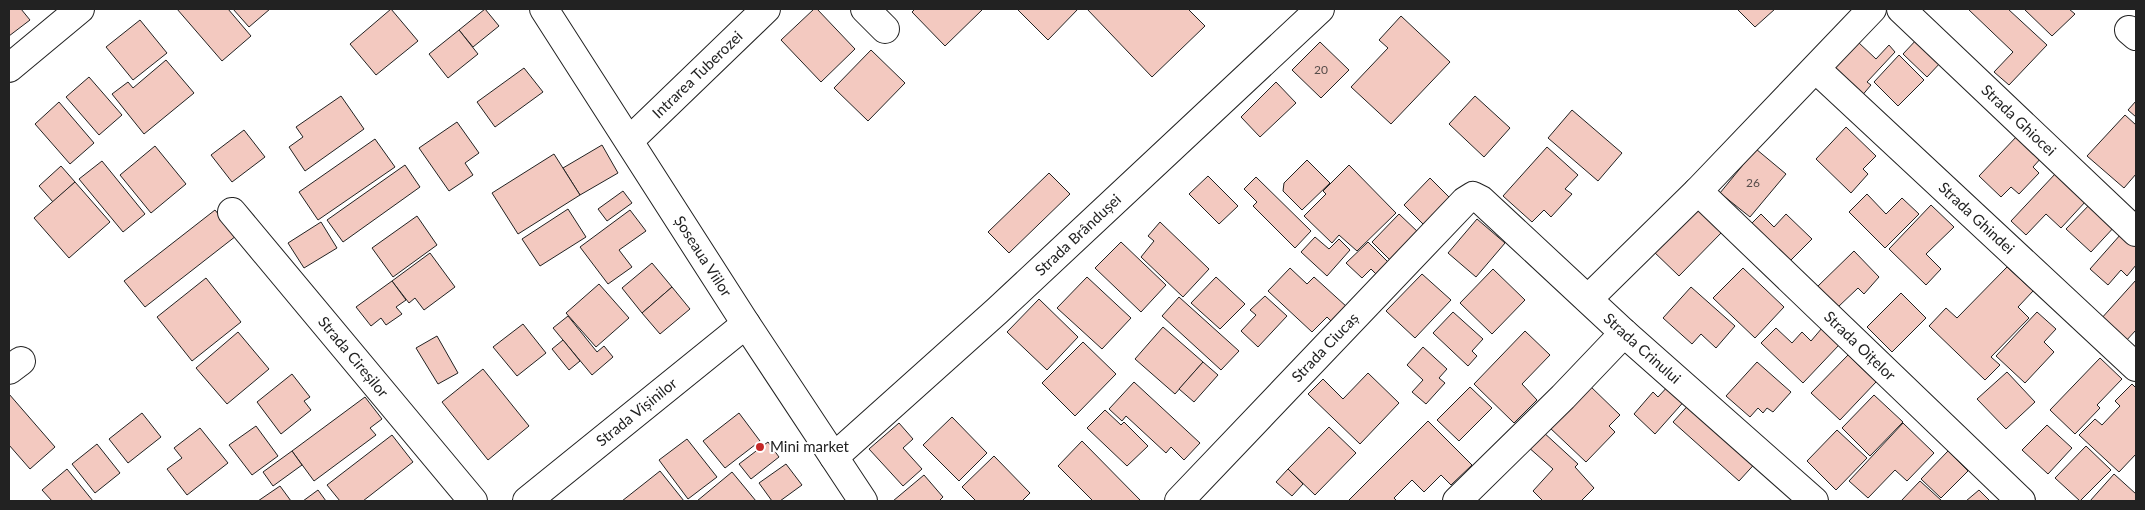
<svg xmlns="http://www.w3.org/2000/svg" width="2145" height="510" font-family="Lato,sans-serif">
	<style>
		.building { fill: #f3c9c0; stroke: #222 }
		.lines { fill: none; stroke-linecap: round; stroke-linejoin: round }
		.minor-casing { stroke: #222; stroke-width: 30 }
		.minor { stroke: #fff; stroke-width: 28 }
		.poi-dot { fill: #c62828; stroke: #fff; stroke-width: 2 }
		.labels { text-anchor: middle; stroke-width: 4; stroke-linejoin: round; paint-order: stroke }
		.number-label { font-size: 12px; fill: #564c4a }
		.street-label { font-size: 15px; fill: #222; stroke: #fff }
		.poi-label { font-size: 15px; fill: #222; stroke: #fff; text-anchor: start }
	</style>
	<rect width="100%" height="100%" fill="#fff"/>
	<!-- building -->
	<g class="building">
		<path d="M9 9H21L30 20 9 36Z"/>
		<path d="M177 9H228L251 36 222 61Z"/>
		<path d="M233 9H270L249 27Z"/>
		<path d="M391 9 418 41 376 75 350 44Z"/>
		<path d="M485 9 499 26 473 47 459 30Z"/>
		<path d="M814 9H817L855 49 821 82 781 40Z"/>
		<path d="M915 9H983L945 46 912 12Z"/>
		<path d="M1017 9H1078L1048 40Z"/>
		<path d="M1087 9H1188L1205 26 1152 77Z"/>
		<path d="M1737 9H1775L1755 27Z"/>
		<path d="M1968 9H2008L2047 45 2009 85 1994 72 2013 52Z"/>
		<path d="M2024 9H2069L2075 14 2052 36Z"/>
		<path d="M1401 16 1450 62 1391 124 1351 87 1388 48 1379 40Z"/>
		<path d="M140 20 167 53 133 80 106 47Z"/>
		<path d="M459 30 478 54 448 78 429 54Z"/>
		<path d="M1918 38 1942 61 1927 77 1903 54Z"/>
		<path d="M1320 42 1349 70 1321 98 1292 70Z"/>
		<path d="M1858 42 1876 59 1889 45 1895 52 1867 82 1871 85 1860 98 1831 71Z"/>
		<path d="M871 50 905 83 868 121 834 88Z"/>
		<path d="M1899 55 1924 80 1898 106 1874 82Z"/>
		<path d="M166 60 194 93 144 134 112 94 128 82 133 88Z"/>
		<path d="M524 68 543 92 495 127 477 102Z"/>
		<path d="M89 77 122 115 99 135 66 97Z"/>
		<path d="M1276 82 1296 103 1260 137 1241 117Z"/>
		<path d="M341 96 364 129 305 171 289 147 303 137 296 127Z"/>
		<path d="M1475 96 1510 128 1484 157 1449 124Z"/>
		<path d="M2136 101V117L2128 110Z"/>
		<path d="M59 102 94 143 70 164 35 124Z"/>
		<path d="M1572 110 1622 153 1598 181 1548 138Z"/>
		<path d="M2125 115 2136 125V174L2124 188 2087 156Z"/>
		<path d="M457 122 479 153 465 163 473 175 449 191 419 148Z"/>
		<path d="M1846 127 1876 156 1863 169 1868 174 1851 193 1816 159Z"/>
		<path d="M244 130 265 157 232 182 211 155Z"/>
		<path d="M2018 135 2042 157 2033 167 2039 173 2019 194 2011 187 2001 197 1979 176Z"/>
		<path d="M375 139 395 167 318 220 299 192Z"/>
		<path d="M602 145 618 173 580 195 563 168Z"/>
		<path d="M155 146 186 184 151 213 120 175Z"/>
		<path d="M1547 147 1578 175 1565 189 1572 194 1551 217 1544 210 1532 222 1503 196Z"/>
		<path d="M1756 149 1786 174 1750 217 1720 193Z"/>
		<path d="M554 154 580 195 518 234 492 193Z"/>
		<path d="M1307 160 1330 183 1302 210 1283 191 1284 183Z"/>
		<path d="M102 161 145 214 123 232 79 179Z"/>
		<path d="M405 165 420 187 343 242 327 220Z"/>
		<path d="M1349 165 1396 213 1357 251 1339 235 1332 243 1304 216 1326 194 1323 191Z"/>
		<path d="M61 166 75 182 53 202 39 186Z"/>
		<path d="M1049 173 1070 194 1009 253 988 232Z"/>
		<path d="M2056 173 2086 201 2061 228 2046 214 2026 235 2011 221Z"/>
		<path d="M1208 176 1238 206 1219 224 1189 194Z"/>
		<path d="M1256 177 1311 231 1295 248 1253 206 1257 202 1244 189Z"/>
		<path d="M1430 178 1453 201 1427 228 1404 205Z"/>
		<path d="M75 182 110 222 69 258 34 218Z"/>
		<path d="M623 191 632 203 607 221 598 209Z"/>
		<path d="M1867 194 1886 214 1902 198 1919 214 1885 248 1849 212Z"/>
		<path d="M2092 202 2116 225 2091 252 2066 229Z"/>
		<path d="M1695 205 1722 232 1679 276 1651 249Z"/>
		<path d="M1931 205 1954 227 1926 254 1941 269 1926 285 1889 249Z"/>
		<path d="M568 209 586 237 540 266 522 239Z"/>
		<path d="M215 210 236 236 145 307 124 281Z"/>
		<path d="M630 210 646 231 619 250 632 267 608 284 580 247Z"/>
		<path d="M1399 214 1419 233 1391 261 1372 242Z"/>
		<path d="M1761 214 1774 227 1786 214 1812 239 1789 262 1750 225Z"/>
		<path d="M417 216 437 245 393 277 372 248Z"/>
		<path d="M1477 219 1505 243 1476 277 1448 253Z"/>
		<path d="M321 222 337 248 304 268 288 243Z"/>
		<path d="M1160 222 1209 269 1183 297 1141 257 1154 241 1148 236Z"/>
		<path d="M2121 234 2136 247V265L2127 276 2121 270 2108 285 2090 269Z"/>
		<path d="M1315 237 1329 249 1339 239 1350 250 1327 276 1301 252Z"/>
		<path d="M1121 242 1166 285 1141 312 1095 268Z"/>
		<path d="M1368 242 1389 263 1377 275 1371 269 1362 278 1346 263Z"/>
		<path d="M1854 251 1879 277 1864 294 1858 288 1838 307 1817 287Z"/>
		<path d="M430 253 455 287 424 310 415 298 409 303 392 281Z"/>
		<path d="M652 263 672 287 642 313 622 288Z"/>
		<path d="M2007 267 2033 291 2018 307 2029 318 1991 357 2000 365 1985 380 1929 326 1946 308 1957 318Z"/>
		<path d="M1290 268 1307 284 1314 277 1347 307 1332 322 1327 317 1312 332 1268 291Z"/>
		<path d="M1743 268 1784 307 1755 338 1713 298Z"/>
		<path d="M1493 269 1525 300 1492 334 1460 303Z"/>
		<path d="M1422 274 1451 300 1415 338 1386 311Z"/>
		<path d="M1087 277 1131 318 1102 349 1057 308Z"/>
		<path d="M1216 277 1245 304 1220 329 1191 303Z"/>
		<path d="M206 278 241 322 192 361 157 317Z"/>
		<path d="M2136 280V330L2125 342 2100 320Z"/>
		<path d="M392 281 406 300 396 307 402 314 386 325 381 318 371 326 356 307Z"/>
		<path d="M599 284 629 318 596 347 566 313Z"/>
		<path d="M672 287 690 309 660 334 642 313Z"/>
		<path d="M1691 287 1735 326 1716 348 1701 334 1692 344 1663 318Z"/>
		<path d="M1901 293 1926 318 1892 352 1867 327Z"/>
		<path d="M1265 296 1287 316 1258 347 1241 331 1256 315 1250 310Z"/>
		<path d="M1179 297 1239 351 1221 370 1162 316Z"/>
		<path d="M1039 299 1078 337 1047 370 1007 332Z"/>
		<path d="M1453 312 1483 339 1472 351 1477 356 1468 366 1433 333Z"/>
		<path d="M2037 312 2056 329 2044 342 2054 352 2025 383 1996 356Z"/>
		<path d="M568 316 597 352 604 346 613 357 592 375 553 328Z"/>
		<path d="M523 324 546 353 517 376 493 347Z"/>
		<path d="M1163 327 1203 362 1175 394 1135 359Z"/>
		<path d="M1776 328 1792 343 1802 332 1811 341 1822 328 1839 345 1803 383 1761 343Z"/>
		<path d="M1525 331 1550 355 1522 384 1537 400 1514 423 1474 384Z"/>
		<path d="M238 332 269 369 227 404 196 368Z"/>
		<path d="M437 336 458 373 438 384 416 348Z"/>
		<path d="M563 340 580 361 569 370 552 349Z"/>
		<path d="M1083 342 1116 374 1075 416 1042 383Z"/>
		<path d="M1423 347 1447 369 1439 378 1445 383 1426 404 1412 392 1423 380 1407 365Z"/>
		<path d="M1848 355 1876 382 1840 420 1811 393Z"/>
		<path d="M2100 358 2122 379 2097 405 2100 408 2075 434 2050 410Z"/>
		<path d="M1203 362 1218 375 1194 402 1179 389Z"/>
		<path d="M1757 362 1791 392 1773 412 1767 408 1763 413 1758 408 1750 417 1726 396Z"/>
		<path d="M483 369 529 426 488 460 442 402Z"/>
		<path d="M2007 372 2035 402 2006 429 1977 399Z"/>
		<path d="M1368 373 1399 403 1360 444 1308 394 1323 379 1343 399Z"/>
		<path d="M292 374 310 397 304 401 311 410 281 434 257 402Z"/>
		<path d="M1134 382 1200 443 1184 460 1171 447 1166 453 1126 416 1122 421 1109 409Z"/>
		<path d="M1671 383 1687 398 1655 434 1634 414 1653 392 1658 397Z"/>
		<path d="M2132 384 2136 388V454L2119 472 2079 435 2095 419 2102 425 2120 406 2115 401Z"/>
		<path d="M1589 385 1620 415 1609 426 1615 432 1586 462 1549 427Z"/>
		<path d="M1470 387 1492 408 1459 441 1437 420Z"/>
		<path d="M9 394 55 447 30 469 9 445Z"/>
		<path d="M1874 395 1903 422 1870 456 1842 428Z"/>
		<path d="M365 397 382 419 370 428 376 435 314 481 292 451Z"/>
		<path d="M1693 400 1760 458 1739 481 1673 422Z"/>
		<path d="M1105 410 1121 425 1124 422 1148 446 1127 466 1087 428Z"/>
		<path d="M142 413 161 437 128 463 109 439Z"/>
		<path d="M739 413 760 441 725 468 703 441Z"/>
		<path d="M952 417 987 453 959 481 923 445Z"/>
		<path d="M1428 421 1472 465 1451 485 1441 475 1424 492 1412 480 1394 498 1397 501H1348Z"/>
		<path d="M899 423 913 439 903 448 922 469 903 486 869 449Z"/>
		<path d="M1903 423 1934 453 1907 481 1895 470 1868 498 1849 481Z"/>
		<path d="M2047 425 2072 448 2048 474 2022 450Z"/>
		<path d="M256 426 278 456 252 475 229 445Z"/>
		<path d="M1329 427 1356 453 1315 495 1288 469Z"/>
		<path d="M200 428 228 463 187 495 167 469 182 458 174 448Z"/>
		<path d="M1837 430 1867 458 1836 490 1807 461Z"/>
		<path d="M1542 431 1578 464 1575 467 1594 488 1581 501H1543L1533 491 1553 469 1527 446Z"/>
		<path d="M392 435 413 462 363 501H340L327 485Z"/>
		<path d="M687 439 717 477 688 499 659 460Z"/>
		<path d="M1082 441 1141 501H1093L1058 466Z"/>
		<path d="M768 442 779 457 751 479 739 464Z"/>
		<path d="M97 444 120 473 95 493 72 464Z"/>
		<path d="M2086 446 2111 470 2080 501 2055 478Z"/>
		<path d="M292 451 302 465 273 486 263 472Z"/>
		<path d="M1948 451 1968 471 1941 498 1921 479Z"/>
		<path d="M994 456 1030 493 1022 501H976L962 487Z"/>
		<path d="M786 464 802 485 780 501H772L759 483Z"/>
		<path d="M67 469 93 501H52L42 490Z"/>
		<path d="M1288 469 1303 484 1292 496 1276 482Z"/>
		<path d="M660 471 684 501H622Z"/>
		<path d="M732 472 756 501H697Z"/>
		<path d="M2114 474 2136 494V501H2090Z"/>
		<path d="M924 475 943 497 939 501H893Z"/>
		<path d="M1920 481 1942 501H1901Z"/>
		<path d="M280 486 291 501H258Z"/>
		<path d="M318 490 326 501H303Z"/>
		<path d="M1979 490 1990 501H1966Z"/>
	</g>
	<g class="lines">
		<defs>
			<g id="minor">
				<path id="s1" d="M544 9 746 324 863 501"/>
				<path d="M865 9 885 29"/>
				<path id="s2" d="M1901 9 2136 232"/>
				<path d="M2129 30 2136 36"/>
				<path d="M9 68 80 9"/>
				<path id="s3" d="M1816 69 2136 367"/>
				<path id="s4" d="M630 140 766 9"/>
				<path id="s5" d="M1698 191 2021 501"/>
				<path id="s6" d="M232 212 473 501"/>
				<path d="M1588 299 1698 191 1872 9"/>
				<path d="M9 370 21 361"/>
				<path id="s7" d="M834 457 997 311 1320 9"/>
				<path id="s8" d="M527 501 746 324"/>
				<path id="s9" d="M1179 501 1465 201 1473 196 1481 200 1624 333 1814 501"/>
				<path d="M1457 501 1563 397 1624 333"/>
			</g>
		</defs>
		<!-- minor casing -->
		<use href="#minor" class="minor-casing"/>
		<!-- minor -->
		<use href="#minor" class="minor"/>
	</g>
	<!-- markers -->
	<circle class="poi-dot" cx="760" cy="447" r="5"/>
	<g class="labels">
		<!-- number labels -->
		<g class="number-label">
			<text x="1321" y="74">20</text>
			<text x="1753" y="187">26</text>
		</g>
		<!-- street labels -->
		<g class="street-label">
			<text dy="5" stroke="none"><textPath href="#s4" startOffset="94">Intrarea Tuberozei</textPath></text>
			<text dy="5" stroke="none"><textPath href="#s2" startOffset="162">Strada Ghiocei</textPath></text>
			<text dy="5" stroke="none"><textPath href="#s3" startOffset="219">Strada Ghindei</textPath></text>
			<text dy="5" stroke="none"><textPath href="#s7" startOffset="330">Strada Brândușei</textPath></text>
			<text dy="5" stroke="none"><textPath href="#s1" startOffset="294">Șoseaua Viilor</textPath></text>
			<text dy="5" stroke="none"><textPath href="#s5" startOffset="224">Strada Oițelor</textPath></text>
			<text dy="5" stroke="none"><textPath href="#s9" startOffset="212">Strada Ciucaș</textPath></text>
			<text dy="5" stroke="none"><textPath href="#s9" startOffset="652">Strada Crinului</textPath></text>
			<text dy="5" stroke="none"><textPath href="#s6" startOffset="189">Strada Cireșilor</textPath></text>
			<text dy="5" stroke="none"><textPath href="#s8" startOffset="141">Strada Vișinilor</textPath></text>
		</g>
		<!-- poi labels -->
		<g class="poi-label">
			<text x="770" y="452">Mini market</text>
		</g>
	</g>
	<!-- border -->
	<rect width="2145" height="510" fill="none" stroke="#222222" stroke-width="20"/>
</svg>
